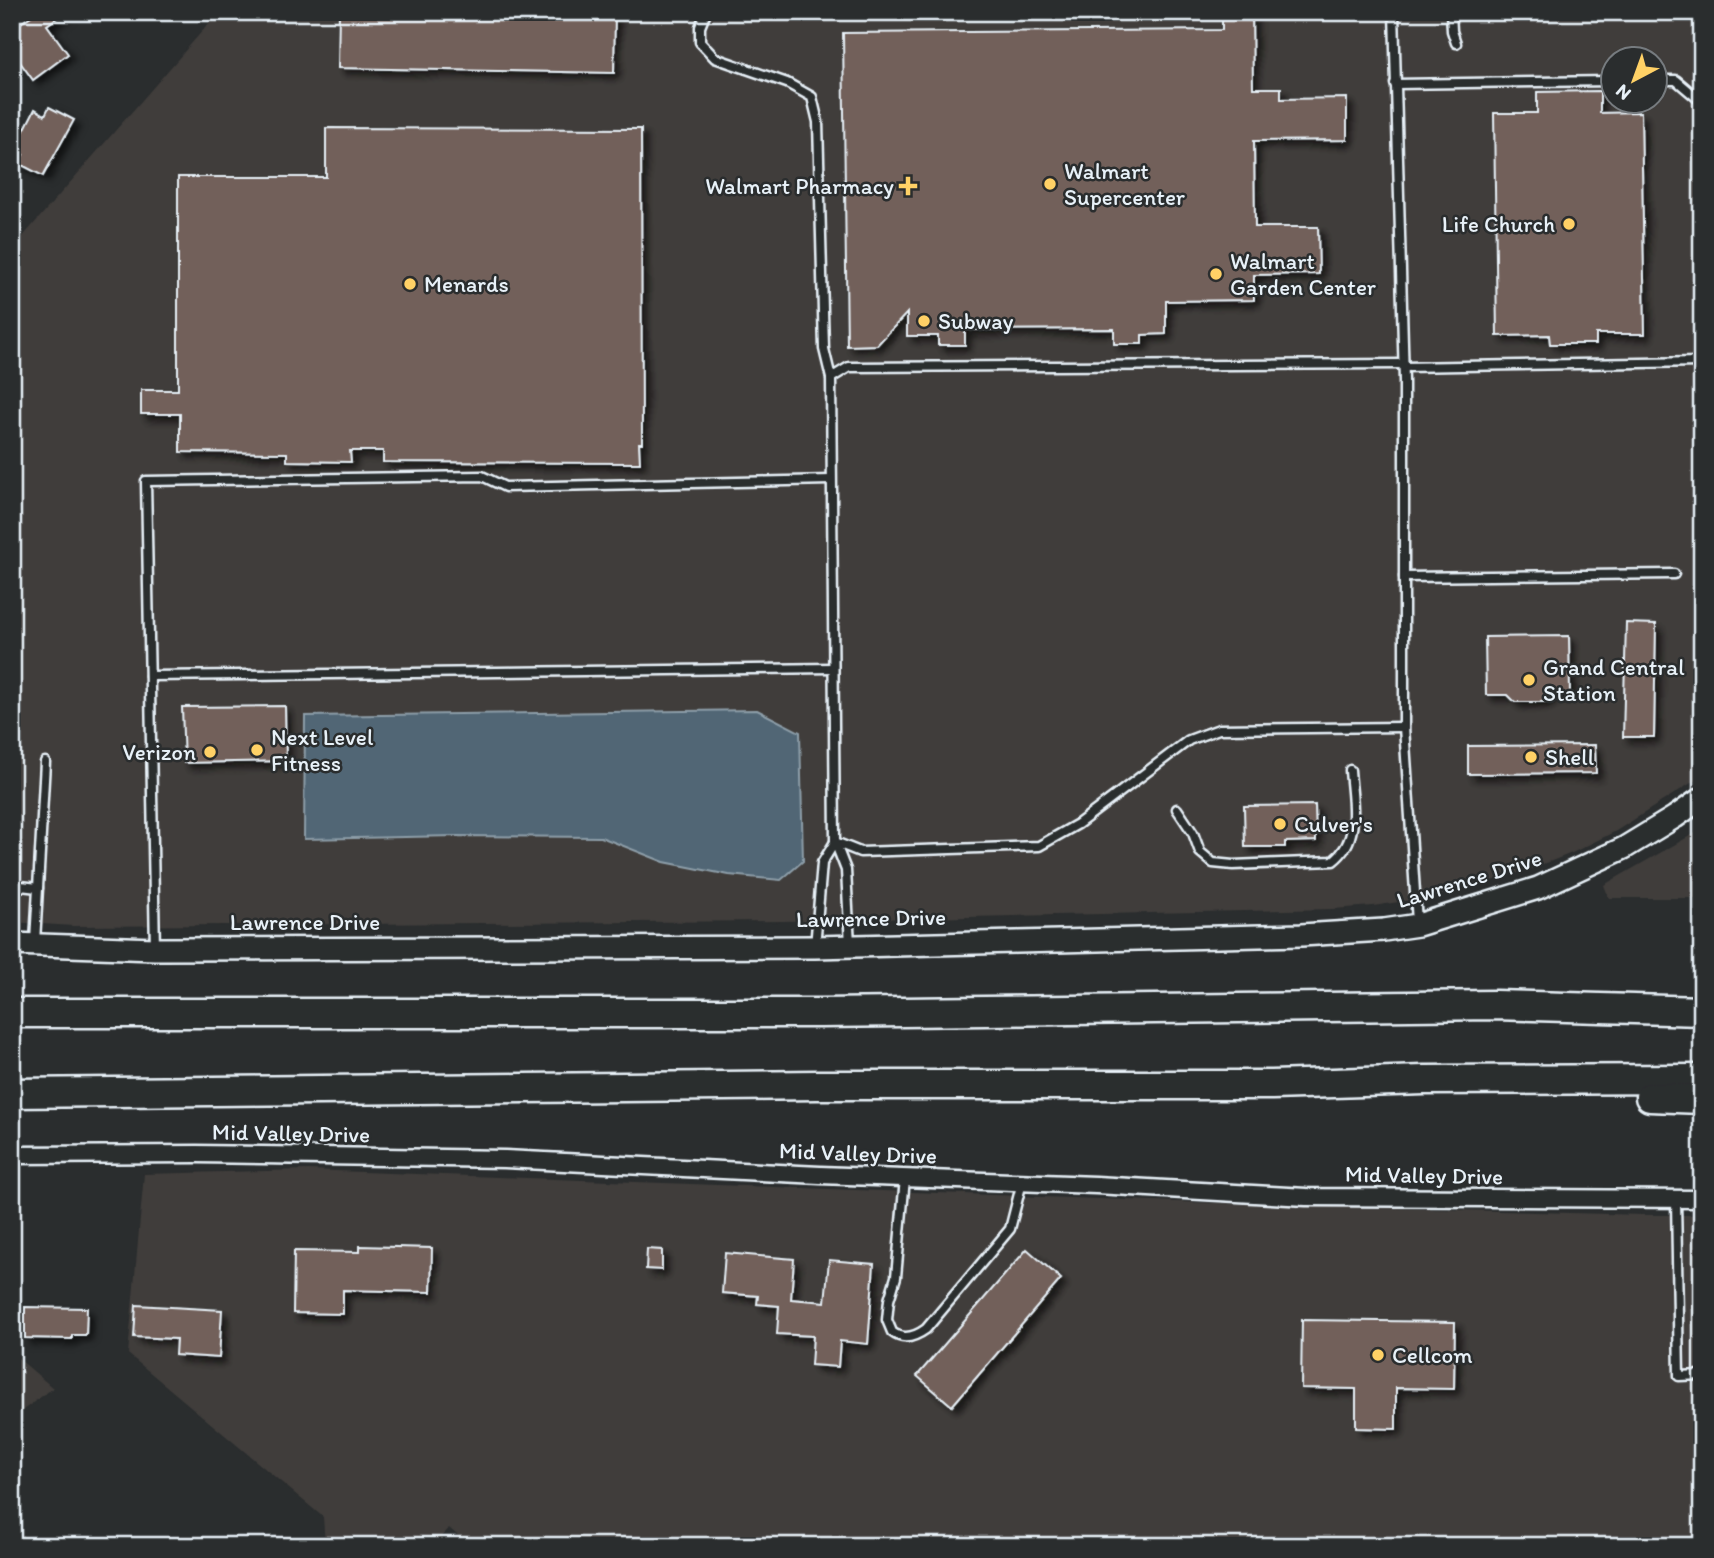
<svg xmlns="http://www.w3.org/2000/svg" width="1714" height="1558" font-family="Itim,sans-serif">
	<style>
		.built { fill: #403d3b; fill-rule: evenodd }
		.water { fill: #516675; stroke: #8d9ea9; stroke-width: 2 }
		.building { fill: #72615a; stroke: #e8f1f8; stroke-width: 2; filter: url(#shadow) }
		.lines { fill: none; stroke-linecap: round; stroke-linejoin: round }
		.lane-casing { stroke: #e8f1f8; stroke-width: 13 }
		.street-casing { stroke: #e8f1f8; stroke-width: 21 }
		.secondary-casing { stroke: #e8f1f8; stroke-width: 26 }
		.highway-casing { stroke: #e8f1f8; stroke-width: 33 }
		.lane { stroke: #2a2d2e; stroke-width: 8 }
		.street { stroke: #2a2d2e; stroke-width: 16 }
		.secondary { stroke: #2a2d2e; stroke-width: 21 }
		.highway { stroke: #2a2d2e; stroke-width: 28 }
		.poi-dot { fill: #ffd166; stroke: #2a2d2e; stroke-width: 2.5 }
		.labels { text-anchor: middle; stroke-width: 5; stroke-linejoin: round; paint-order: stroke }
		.poi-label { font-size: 23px; fill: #e8f1f8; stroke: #2a2d2e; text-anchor: start }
		.street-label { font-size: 23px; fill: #e8f1f8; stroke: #2a2d2e }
	</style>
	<defs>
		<filter id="shadow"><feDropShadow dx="5.5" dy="5.5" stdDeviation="3.5" flood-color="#0009"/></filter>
	</defs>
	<rect width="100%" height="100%" fill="#2a2d2e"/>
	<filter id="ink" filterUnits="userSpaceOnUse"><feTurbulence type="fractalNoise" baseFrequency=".0143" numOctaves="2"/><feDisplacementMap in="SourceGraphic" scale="14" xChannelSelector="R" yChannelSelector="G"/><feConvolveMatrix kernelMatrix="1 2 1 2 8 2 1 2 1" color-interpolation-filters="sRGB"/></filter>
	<g filter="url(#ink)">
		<!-- built -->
		<g class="built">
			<path d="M219 12H1701L1702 776 1616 831 1572 853 1531 869 1449 894 1373 906 1333 909 783 921 73 926 12 922V249ZM1612 60H1654V102H1612Z"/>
			<path d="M1702 829V898H1609L1604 885Z"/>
			<path d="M308 1170 1181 1202 1642 1215H1702V1546H470L449 1528 434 1546H325L323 1517 128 1354 144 1174Z"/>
			<path d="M12 1353 53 1388 12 1418Z"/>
		</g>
		<!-- water -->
		<path class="water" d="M757 710 800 732 803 861 781 880 729 875 664 862 601 837 456 836 304 839 305 716Z"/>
		<!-- building -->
		<g class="building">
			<path d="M37 12H65L47 25 68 54 33 80 12 51V29Z"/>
			<path d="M339 12H615L614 73 338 68Z"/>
			<path d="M1222 12H1252L1253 88H1281V99L1347 98V140L1254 141 1255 227H1318L1319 274 1254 275V300L1166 301V334L1142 335V344H1114V329L965 330V345H938V336H907V313L877 345 847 346 843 33 1222 30Z"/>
			<path d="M1600 91V113L1641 112 1645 334H1596V344H1550L1549 335 1497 336 1494 113H1537V92Z"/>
			<path d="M49 107 74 120 43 176 18 163 23 155 17 152 19 148 16 146 35 109 45 115Z"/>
			<path d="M326 128 641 129 642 443H639L640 463 383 462V451H350L351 462 287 461V453L180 452V414H141V390H178V177H326Z"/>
			<path d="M1626 623 1656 624 1654 737H1623Z"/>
			<path d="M1569 636 1570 695H1553L1545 702H1515L1508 695H1486L1485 637Z"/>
			<path d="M285 706 286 761 184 763 182 707Z"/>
			<path d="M1595 745 1596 773 1468 774V746Z"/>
			<path d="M1315 805 1316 841 1285 842V847H1245L1244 806Z"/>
			<path d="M360 1246 432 1248 431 1292 343 1290V1314L293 1313 294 1251 360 1252Z"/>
			<path d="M647 1249 662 1250V1270L646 1269Z"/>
			<path d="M1027 1249 1061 1279 952 1406 917 1376Z"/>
			<path d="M725 1253 794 1259 791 1299 825 1302 829 1260 874 1264 868 1344 840 1341 838 1367 811 1365 813 1336 777 1334 779 1306 757 1304 758 1296 722 1293Z"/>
			<path d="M136 1305 222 1310 219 1358 175 1355 176 1339 134 1337Z"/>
			<path d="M25 1307 87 1308 86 1335H72V1339L25 1338Z"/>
			<path d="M1302 1320 1455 1322 1454 1389 1396 1388V1429L1356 1428V1389L1301 1388Z"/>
		</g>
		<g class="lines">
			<defs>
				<g id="lane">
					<path d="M706 12 700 27V42L715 58 787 83 812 97 818 122 824 349 831 378"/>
					<path d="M1394 12 1404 381V727L1417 922"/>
					<path d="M1451 12 1452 31 1456 43"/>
					<path d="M1654 80H1676L1702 102"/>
					<path d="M1395 84 1612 81"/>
					<path d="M1404 367 1702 362"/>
					<path d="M1404 577 1674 574"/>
					<path d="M150 676 833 668"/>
					<path d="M1177 809 1193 833 1200 852 1213 863 1233 865 1333 861C1362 839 1352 802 1350 770"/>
					<path d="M835 842 860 852 1039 846 1078 824 1189 740 1219 729 1404 727"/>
					<path d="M12 885 38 888"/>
					<path d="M35 942 45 762"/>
					<path d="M850 945 846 870 835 842 831 378 849 367 1404 364"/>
					<path d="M815 947 822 863 835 842"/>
					<path d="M155 949 146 481 482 476 505 487 831 480"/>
					<path d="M905 1178 896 1277 889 1300 887 1320 892 1332C903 1341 915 1337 926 1329L1010 1229 1022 1182"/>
					<path d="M1676 1199 1679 1376 1702 1375"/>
				</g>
				<path id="street" d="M12 1155 197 1154 505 1159 820 1175 1096 1185 1306 1197 1702 1199"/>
				<path id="secondary" d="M12 944 155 949 815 947 1301 935 1384 930 1418 925 1538 888 1624 848 1675 817 1702 798"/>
				<g id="highway">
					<path d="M12 1013H821L1495 1005 1702 1011"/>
					<path d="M12 1093 817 1085H1272L1424 1080 1702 1079"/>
					<path d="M1650 1097 1702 1099"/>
				</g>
			</defs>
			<!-- lane casing -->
			<use href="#lane" class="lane-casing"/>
			<!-- street casing -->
			<use href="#street" class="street-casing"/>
			<!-- secondary casing -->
			<use href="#secondary" class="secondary-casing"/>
			<!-- highway casing -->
			<use href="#highway" class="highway-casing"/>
			<!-- lane -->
			<use href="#lane" class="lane"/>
			<!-- street -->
			<use href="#street" class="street"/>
			<!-- secondary -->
			<use href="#secondary" class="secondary"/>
			<!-- highway -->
			<use href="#highway" class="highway"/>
		</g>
	</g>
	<!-- markers -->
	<g class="poi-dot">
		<circle cx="1050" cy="184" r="7"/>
		<path d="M904.5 175.5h7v7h7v7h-7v7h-7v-7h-7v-7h7z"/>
		<circle cx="1569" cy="224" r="7"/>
		<circle cx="1216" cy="274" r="7"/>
		<circle cx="410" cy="284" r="7"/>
		<circle cx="924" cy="321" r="7"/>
		<circle cx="1529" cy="680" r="7"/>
		<circle cx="257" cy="750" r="7"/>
		<circle cx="210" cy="752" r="7"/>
		<circle cx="1531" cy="757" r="7"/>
		<circle cx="1280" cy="824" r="7"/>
		<circle cx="1378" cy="1355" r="7"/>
	</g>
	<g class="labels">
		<!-- poi labels -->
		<g class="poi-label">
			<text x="1064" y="179">Walmart<tspan x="1064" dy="26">Supercenter</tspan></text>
			<text x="894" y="194" text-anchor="end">Walmart Pharmacy</text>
			<text x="1555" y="232" text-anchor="end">Life Church</text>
			<text x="1230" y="269">Walmart<tspan x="1230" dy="26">Garden Center</tspan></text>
			<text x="424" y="292">Menards</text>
			<text x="938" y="329">Subway</text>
			<text x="1543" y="675">Grand Central<tspan x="1543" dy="26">Station</tspan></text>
			<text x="271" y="745">Next Level<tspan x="271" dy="26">Fitness</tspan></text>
			<text x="196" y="760" text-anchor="end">Verizon</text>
			<text x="1545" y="765">Shell</text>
			<text x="1294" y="832">Culver's</text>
			<text x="1392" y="1363">Cellcom</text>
		</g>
		<!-- street labels -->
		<g class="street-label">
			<text transform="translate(1469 879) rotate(-17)" y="8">Lawrence Drive</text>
			<text transform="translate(871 918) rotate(-1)" y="8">Lawrence Drive</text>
			<text x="305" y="930">Lawrence Drive</text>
			<text transform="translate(291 1133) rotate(1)" y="8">Mid Valley Drive</text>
			<text transform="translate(858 1153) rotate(2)" y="8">Mid Valley Drive</text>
			<text transform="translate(1424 1175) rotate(1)" y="8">Mid Valley Drive</text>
		</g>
	</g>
	<!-- margin -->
	<rect width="1714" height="1558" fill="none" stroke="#2a2d2e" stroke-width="42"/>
	<rect x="21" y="21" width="1672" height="1516" fill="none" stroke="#e8f1f8" stroke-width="2.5" filter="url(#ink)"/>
	<!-- north arrow -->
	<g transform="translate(1634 80) rotate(221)"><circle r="33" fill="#2a2d2e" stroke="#767b7f" stroke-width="2"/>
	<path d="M0-5L12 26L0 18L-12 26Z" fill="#ffd166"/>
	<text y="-10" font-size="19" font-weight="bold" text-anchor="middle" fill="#e8f1f8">N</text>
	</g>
</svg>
